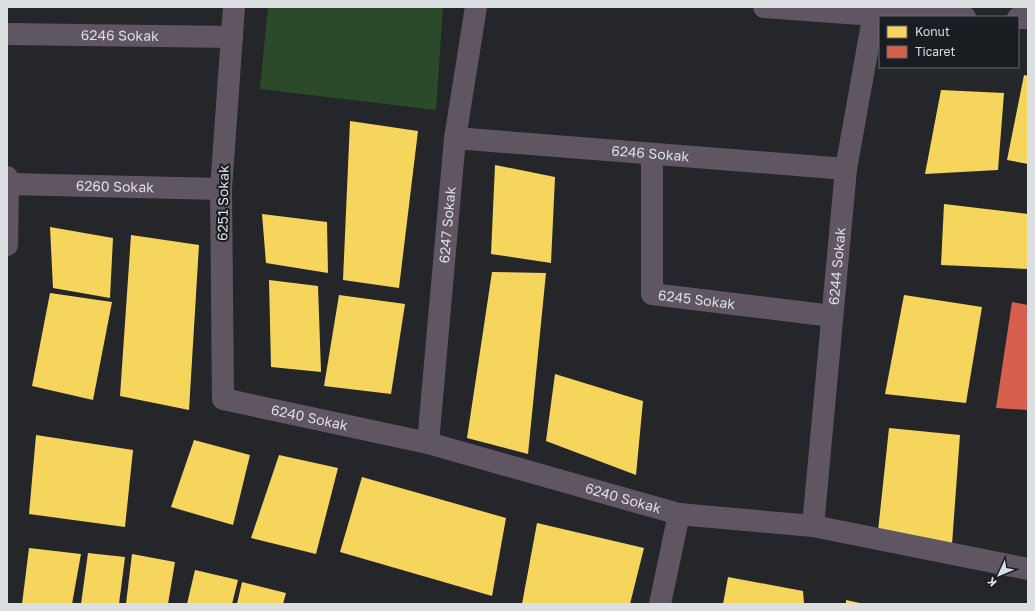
<svg xmlns="http://www.w3.org/2000/svg" width="1035" height="611" font-family="'Golos Text',sans-serif">
	<style>
		.green { fill: #2a4a2a }
		.homes { fill: #f6d55c }
		.shops { fill: #d6604d }
		.lines { fill: none; stroke-linecap: round; stroke-linejoin: round }
		.minor { stroke: #605663; stroke-width: 22 }
		.labels { text-anchor: middle; stroke-width: 4; stroke-linejoin: round; paint-order: stroke }
		.street-label { font-size: 14px; fill: #dcdfe1; stroke: #191d21 }
	</style>
	<rect width="100%" height="100%" fill="#242629"/>
	<!-- green -->
	<path class="green" d="M268 7H443L436 110 260 89Z"/>
	<!-- homes -->
	<g class="homes">
		<path d="M1024 75 1028 76V164L1007 160Z"/>
		<path d="M941 90 1004 93 998 170 925 174Z"/>
		<path d="M350 121 418 131 399 288 343 280Z"/>
		<path d="M495 165 555 177 551 263 491 254Z"/>
		<path d="M944 204 1028 214V269L941 265Z"/>
		<path d="M262 214 327 222 328 273 266 263Z"/>
		<path d="M50 227 113 238 110 298 53 288Z"/>
		<path d="M131 235 199 245 189 410 120 396Z"/>
		<path d="M492 272 546 273 528 454 467 438Z"/>
		<path d="M269 280 318 286 321 372 271 367Z"/>
		<path d="M50 293 112 302 93 400 32 386Z"/>
		<path d="M339 295 405 304 391 394 324 386Z"/>
		<path d="M904 295 982 307 966 403 885 394Z"/>
		<path d="M555 374 643 401 636 475 546 441Z"/>
		<path d="M889 428 960 435 952 544 878 531Z"/>
		<path d="M36 435 133 450 125 527 29 514Z"/>
		<path d="M194 440 250 455 233 525 171 507Z"/>
		<path d="M279 455 338 468 316 554 251 538Z"/>
		<path d="M362 477 506 518 492 596 340 552Z"/>
		<path d="M537 523 644 548 630 604H522Z"/>
		<path d="M29 548 81 554 72 604H22Z"/>
		<path d="M88 553 125 557 119 604H81Z"/>
		<path d="M132 554 175 562 168 604H126Z"/>
		<path d="M195 570 238 580 232 604H187Z"/>
		<path d="M728 577 803 591 804 604H723Z"/>
		<path d="M242 582 286 593 283 604H237Z"/>
		<path d="M846 600 860 603V604H846Z"/>
	</g>
	<!-- shops -->
	<path class="shops" d="M1012 302 1028 305V410L996 408Z"/>
	<g class="lines">
		<!-- minor -->
		<g class="minor">
			<path id="s1" d="M234 7 221 189 223 399 428 443 679 514 813 526 1028 569"/>
			<path d="M764 7 874 15 965 17"/>
			<path d="M1018 18H1028"/>
			<path id="s2" d="M7 34 232 37"/>
			<path id="s3" d="M455 138 846 169"/>
			<path id="s4" d="M652 154V294L832 316"/>
			<path d="M7 177 8 184 7 245"/>
			<path id="s5" d="M8 184 221 189"/>
			<path id="s6" d="M428 443 455 138 476 7"/>
			<path id="s7" d="M813 526 846 169 875 7"/>
			<path d="M660 604 679 514"/>
		</g>
	</g>
	<g class="labels">
		<!-- street labels -->
		<g class="street-label">
			<text dy="5" stroke="none"><textPath href="#s2" startOffset="113">6246 Sokak</textPath></text>
			<text dy="5" stroke="none"><textPath href="#s3" startOffset="196">6246 Sokak</textPath></text>
			<text dy="5" stroke="none"><textPath href="#s5" startOffset="107">6260 Sokak</textPath></text>
			<text transform="translate(223 203) rotate(-89)" y="5">6251 Sokak</text>
			<text dy="5" stroke="none"><textPath href="#s6" startOffset="219">6247 Sokak</textPath></text>
			<text dy="5" stroke="none"><textPath href="#s7" startOffset="261">6244 Sokak</textPath></text>
			<text dy="5" stroke="none"><textPath href="#s4" startOffset="185">6245 Sokak</textPath></text>
			<text dy="5" stroke="none"><textPath href="#s1" startOffset="481">6240 Sokak</textPath></text>
			<text dy="5" stroke="none"><textPath href="#s1" startOffset="805">6240 Sokak</textPath></text>
		</g>
	</g>
	<!-- border -->
	<rect width="1035" height="611" fill="none" stroke="#dcdfe1" stroke-width="16"/>
	<!-- legend -->
	<rect x="879" y="16" width="140" height="52" fill="#191d21" stroke="#676b6e"/>
	<rect x="887" y="26" width="20" height="12" fill="#f6d55c" stroke="#676b6e"/>
	<text x="915" y="36" font-size="12" fill="#dcdfe1">Konut</text>
	<rect x="887" y="46" width="20" height="12" fill="#d6604d" stroke="#676b6e"/>
	<text x="915" y="56" font-size="12" fill="#dcdfe1">Ticaret</text>
	<!-- north arrow -->
	<g transform="translate(999 575) rotate(226)" stroke="#191d21" stroke-width="3" paint-order="stroke">
	<path d="M0-3L7 15L0 10L-7 15Z" fill="#dcdfe1"/>
	<text y="-6" font-size="11" font-weight="bold" text-anchor="middle" fill="#dcdfe1">K</text>
	</g>
</svg>
